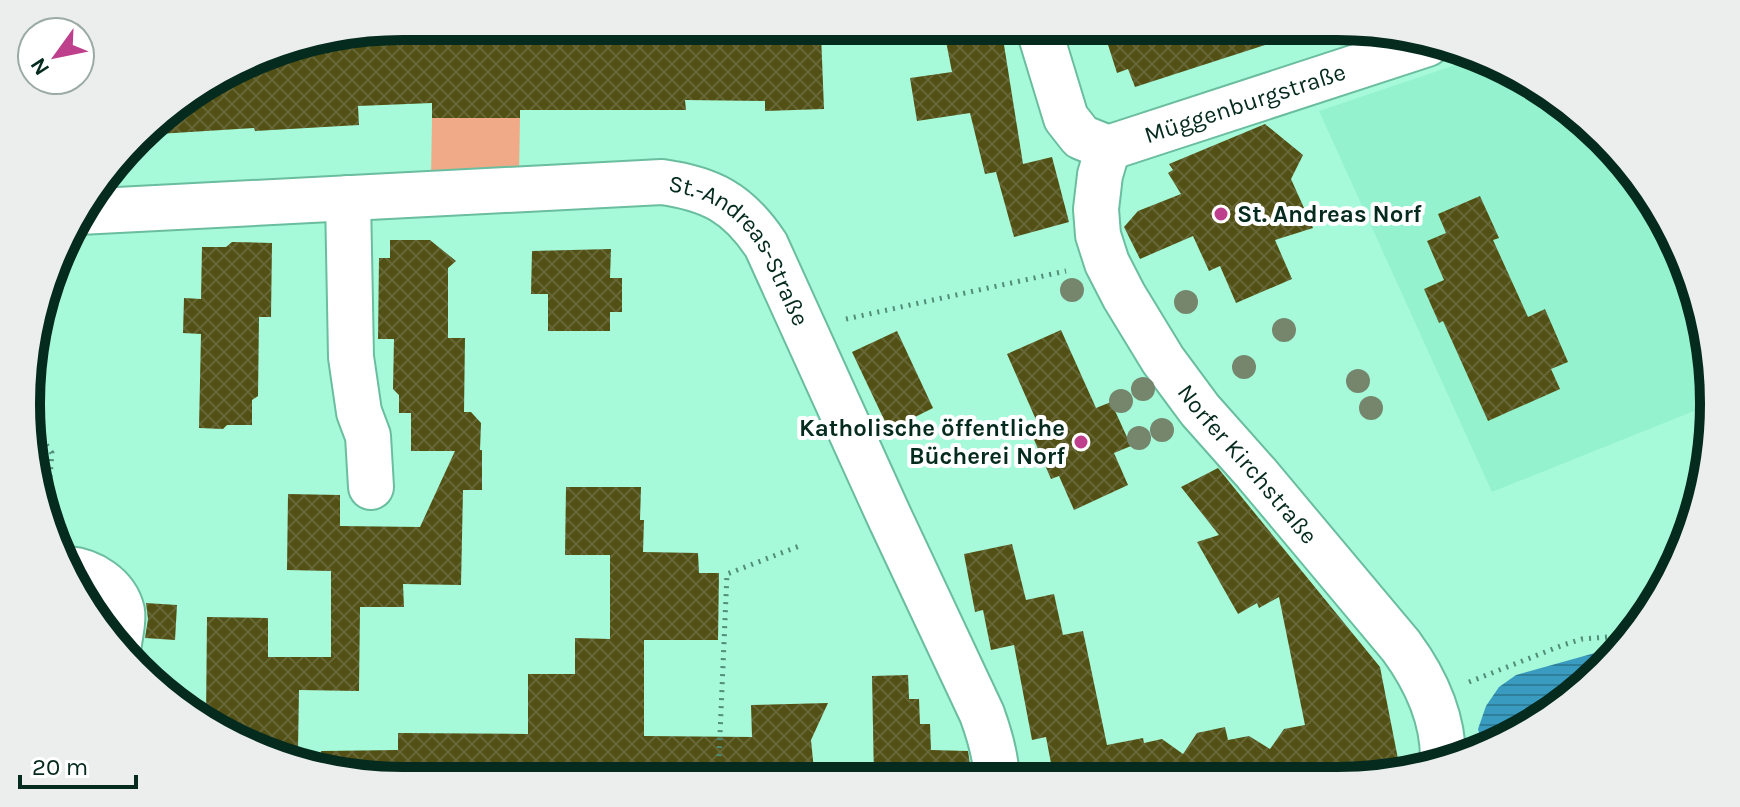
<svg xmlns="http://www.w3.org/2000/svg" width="1740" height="807" font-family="Karla,sans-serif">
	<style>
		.built { fill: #94f3ce }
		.grass { fill: #f1aa87 }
		.water { fill: url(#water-rules) }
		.building { fill: url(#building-cross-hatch) }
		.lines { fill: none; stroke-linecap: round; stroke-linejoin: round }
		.minor-casing { stroke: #6abd9e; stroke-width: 48 }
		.path { stroke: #518d77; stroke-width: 5; stroke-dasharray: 2 6; stroke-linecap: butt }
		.minor { stroke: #fff; stroke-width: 44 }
		.tree { fill: #75866d }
		.poi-dot { fill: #be3f8c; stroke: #fff; stroke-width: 3 }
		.labels { text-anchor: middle; stroke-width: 8; stroke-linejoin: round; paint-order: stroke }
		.street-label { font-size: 24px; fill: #052a1e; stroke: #fff }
		.poi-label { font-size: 24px; font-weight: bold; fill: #052a1e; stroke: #fff; text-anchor: start }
		.rim { fill: none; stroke: #052a1e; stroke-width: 10 }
	</style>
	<defs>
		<pattern id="water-rules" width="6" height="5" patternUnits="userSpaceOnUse" patternTransform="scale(2)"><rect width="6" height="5" fill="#3a9bc0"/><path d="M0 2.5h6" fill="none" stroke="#2f7f9b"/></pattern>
		<pattern id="building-cross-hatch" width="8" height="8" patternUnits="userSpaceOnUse" patternTransform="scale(2)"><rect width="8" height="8" fill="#525015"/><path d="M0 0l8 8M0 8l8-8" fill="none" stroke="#666636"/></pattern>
	</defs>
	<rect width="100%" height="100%" fill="#a6fad9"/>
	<!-- built -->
	<path class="built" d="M1482 56 1603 136 1685 259 1714 403 1492 492 1319 111Z"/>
	<!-- grass -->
	<path class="grass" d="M432 118H520L519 175 431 180Z"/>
	<!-- water -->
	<path class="water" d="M1602 651H1618L1567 703 1530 722 1529 725 1484 751 1478 729 1486 706 1499 687 1516 675Z"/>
	<!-- building -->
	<g class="building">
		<path d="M453 26H520L519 34 631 35V41H736V38L821 34 824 109 765 111V101L685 100 686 110H520V118H432V103L358 106 359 125 255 131 254 128 142 135 155 119 282 46 355 34 380 33V42L453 39Z"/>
		<path d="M943 26H1001L1023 164 1052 157 1069 222 1014 237 996 172 985 174 970 113 917 121 910 78 952 72Z"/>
		<path d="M1102 26H1304L1305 32 1135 87 1128 69 1117 73Z"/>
		<path d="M1265 124 1303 155 1291 179 1313 228 1275 240 1292 279 1236 303 1220 266 1209 271 1193 236 1140 259 1124 227 1138 211 1181 194 1168 173 1173 170 1169 164Z"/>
		<path d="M1480 196 1499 238 1493 240 1528 317 1545 309 1568 362 1551 369 1560 389 1488 421 1443 321 1439 323 1424 289 1444 280 1427 241 1446 233 1438 214Z"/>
		<path d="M390 240H430L456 261 448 268V338H465L464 412H471L481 423 480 450H482V490H463L461 585 403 584 404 607H360L359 691 299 690 298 749H293V759L259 752 206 719 207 617 268 618V657H331V571L287 570 288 494 340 495V526L420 527 455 451H411V413H399V395L393 389 394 339H378L379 258H390Z"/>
		<path d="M232 242 272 243 271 317H259L258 396 252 400V425H227L223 429 199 428 201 334 183 333 184 298 201 299 202 247H226Z"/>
		<path d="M611 249 610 278H622V312H610V331H548V294H531L532 251Z"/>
		<path d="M1061 330 1096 408 1111 402 1131 446 1114 453 1128 485 1074 510 1059 476 1051 479 1032 435 1041 431 1007 354Z"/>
		<path d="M897 331 933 408 889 430 852 352Z"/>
		<path d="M1218 468 1380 667 1399 764 1391 776 1054 779 1046 737 1032 740 1014 645 991 650 983 610 975 612 964 554 1012 544 1026 600 1054 594 1063 635 1083 631 1107 745 1143 738 1144 743 1162 739 1183 754 1197 733 1225 727 1228 740 1249 736 1270 749 1284 729 1305 725 1279 597 1259 608 1257 603 1238 614 1197 542 1219 535 1181 487Z"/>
		<path d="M566 487H641L640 520H644L643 552 698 553 699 573H719L718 640H644V736L752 737 751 705 828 703 811 740 815 780 403 781 320 764 321 751 398 750V733L528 734V674H575V638L610 639V555H565Z"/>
		<path d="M146 603 177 605 175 640 145 638 148 619Z"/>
		<path d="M908 675 909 699H919L920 724H930L931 750 968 751 972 778 874 779 872 676Z"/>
	</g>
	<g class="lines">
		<defs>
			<g id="minor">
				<path d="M1038 26 1066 118 1081 137 1108 148"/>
				<path id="s1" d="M1108 148 1100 175 1096 209 1098 235 1107 263 1124 296 1163 360 1200 410 1256 473 1401 646C1426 680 1444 719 1443 762"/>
				<path id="s2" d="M1108 148 1427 44"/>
				<path d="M348 198 351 357 359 412 368 436 371 487"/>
				<path id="s3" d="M79 212 662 182C711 189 738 203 766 245L889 516 982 714C990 736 996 756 997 779"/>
				<path d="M68 569C91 571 116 586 122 611 124 621 120 634 119 644"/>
			</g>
		</defs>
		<!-- minor casing -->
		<use href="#minor" class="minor-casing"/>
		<!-- path -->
		<g class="path">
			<path d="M846 319 1066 271"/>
			<path d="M33 425 52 453 47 512"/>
			<path d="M1469 682 1563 645 1582 639 1634 635"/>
			<path d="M718 780 727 574 802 545"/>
		</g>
		<!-- minor -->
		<use href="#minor" class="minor"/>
	</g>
	<!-- trees -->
	<g class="tree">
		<circle cx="1072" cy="290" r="12"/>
		<circle cx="1186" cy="302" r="12"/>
		<circle cx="1284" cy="330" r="12"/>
		<circle cx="1244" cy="367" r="12"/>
		<circle cx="1358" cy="381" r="12"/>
		<circle cx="1143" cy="389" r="12"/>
		<circle cx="1121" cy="401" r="12"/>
		<circle cx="1371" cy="408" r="12"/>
		<circle cx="1162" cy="430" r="12"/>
		<circle cx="1139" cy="438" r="12"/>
	</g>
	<!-- markers -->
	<g class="poi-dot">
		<circle cx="1221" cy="214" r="8"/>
		<circle cx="1081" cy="442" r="8"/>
	</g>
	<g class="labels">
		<!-- street labels -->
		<g class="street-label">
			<text dy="8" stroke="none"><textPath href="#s2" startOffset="144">Müggenburgstraße</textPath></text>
			<text dy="8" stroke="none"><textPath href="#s3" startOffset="694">St.-Andreas-Straße</textPath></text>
			<text dy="8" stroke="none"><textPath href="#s1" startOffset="364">Norfer Kirchstraße</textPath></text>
		</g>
		<!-- poi labels -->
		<g class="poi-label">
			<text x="1237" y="222">St. Andreas Norf</text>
			<text x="1065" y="436" text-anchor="end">Katholische öffentliche<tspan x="1065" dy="28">Bücherei Norf</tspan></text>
		</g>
	</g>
	<!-- crop -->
	<path d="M0 0H1740V807H0ZM403 40H1337A363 363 0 0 1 1700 403V404A363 363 0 0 1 1337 767H403A363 363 0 0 1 40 404V403A363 363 0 0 1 403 40Z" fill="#ebeeed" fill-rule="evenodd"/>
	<path class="rim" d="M403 40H1337A363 363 0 0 1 1700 403V404A363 363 0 0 1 1337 767H403A363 363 0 0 1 40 404V403A363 363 0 0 1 403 40Z"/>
	<!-- north arrow -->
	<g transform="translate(56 56) rotate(237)"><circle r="38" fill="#ffffff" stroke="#9baaa5" stroke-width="2"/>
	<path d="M0-6L14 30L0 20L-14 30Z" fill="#be3f8c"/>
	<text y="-12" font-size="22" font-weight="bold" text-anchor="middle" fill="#052a1e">N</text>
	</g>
	<!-- scale -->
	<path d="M20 775v12h116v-12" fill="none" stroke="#052a1e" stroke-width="4"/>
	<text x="32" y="775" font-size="24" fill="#052a1e" stroke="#ffffff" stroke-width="6" paint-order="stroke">20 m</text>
</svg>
